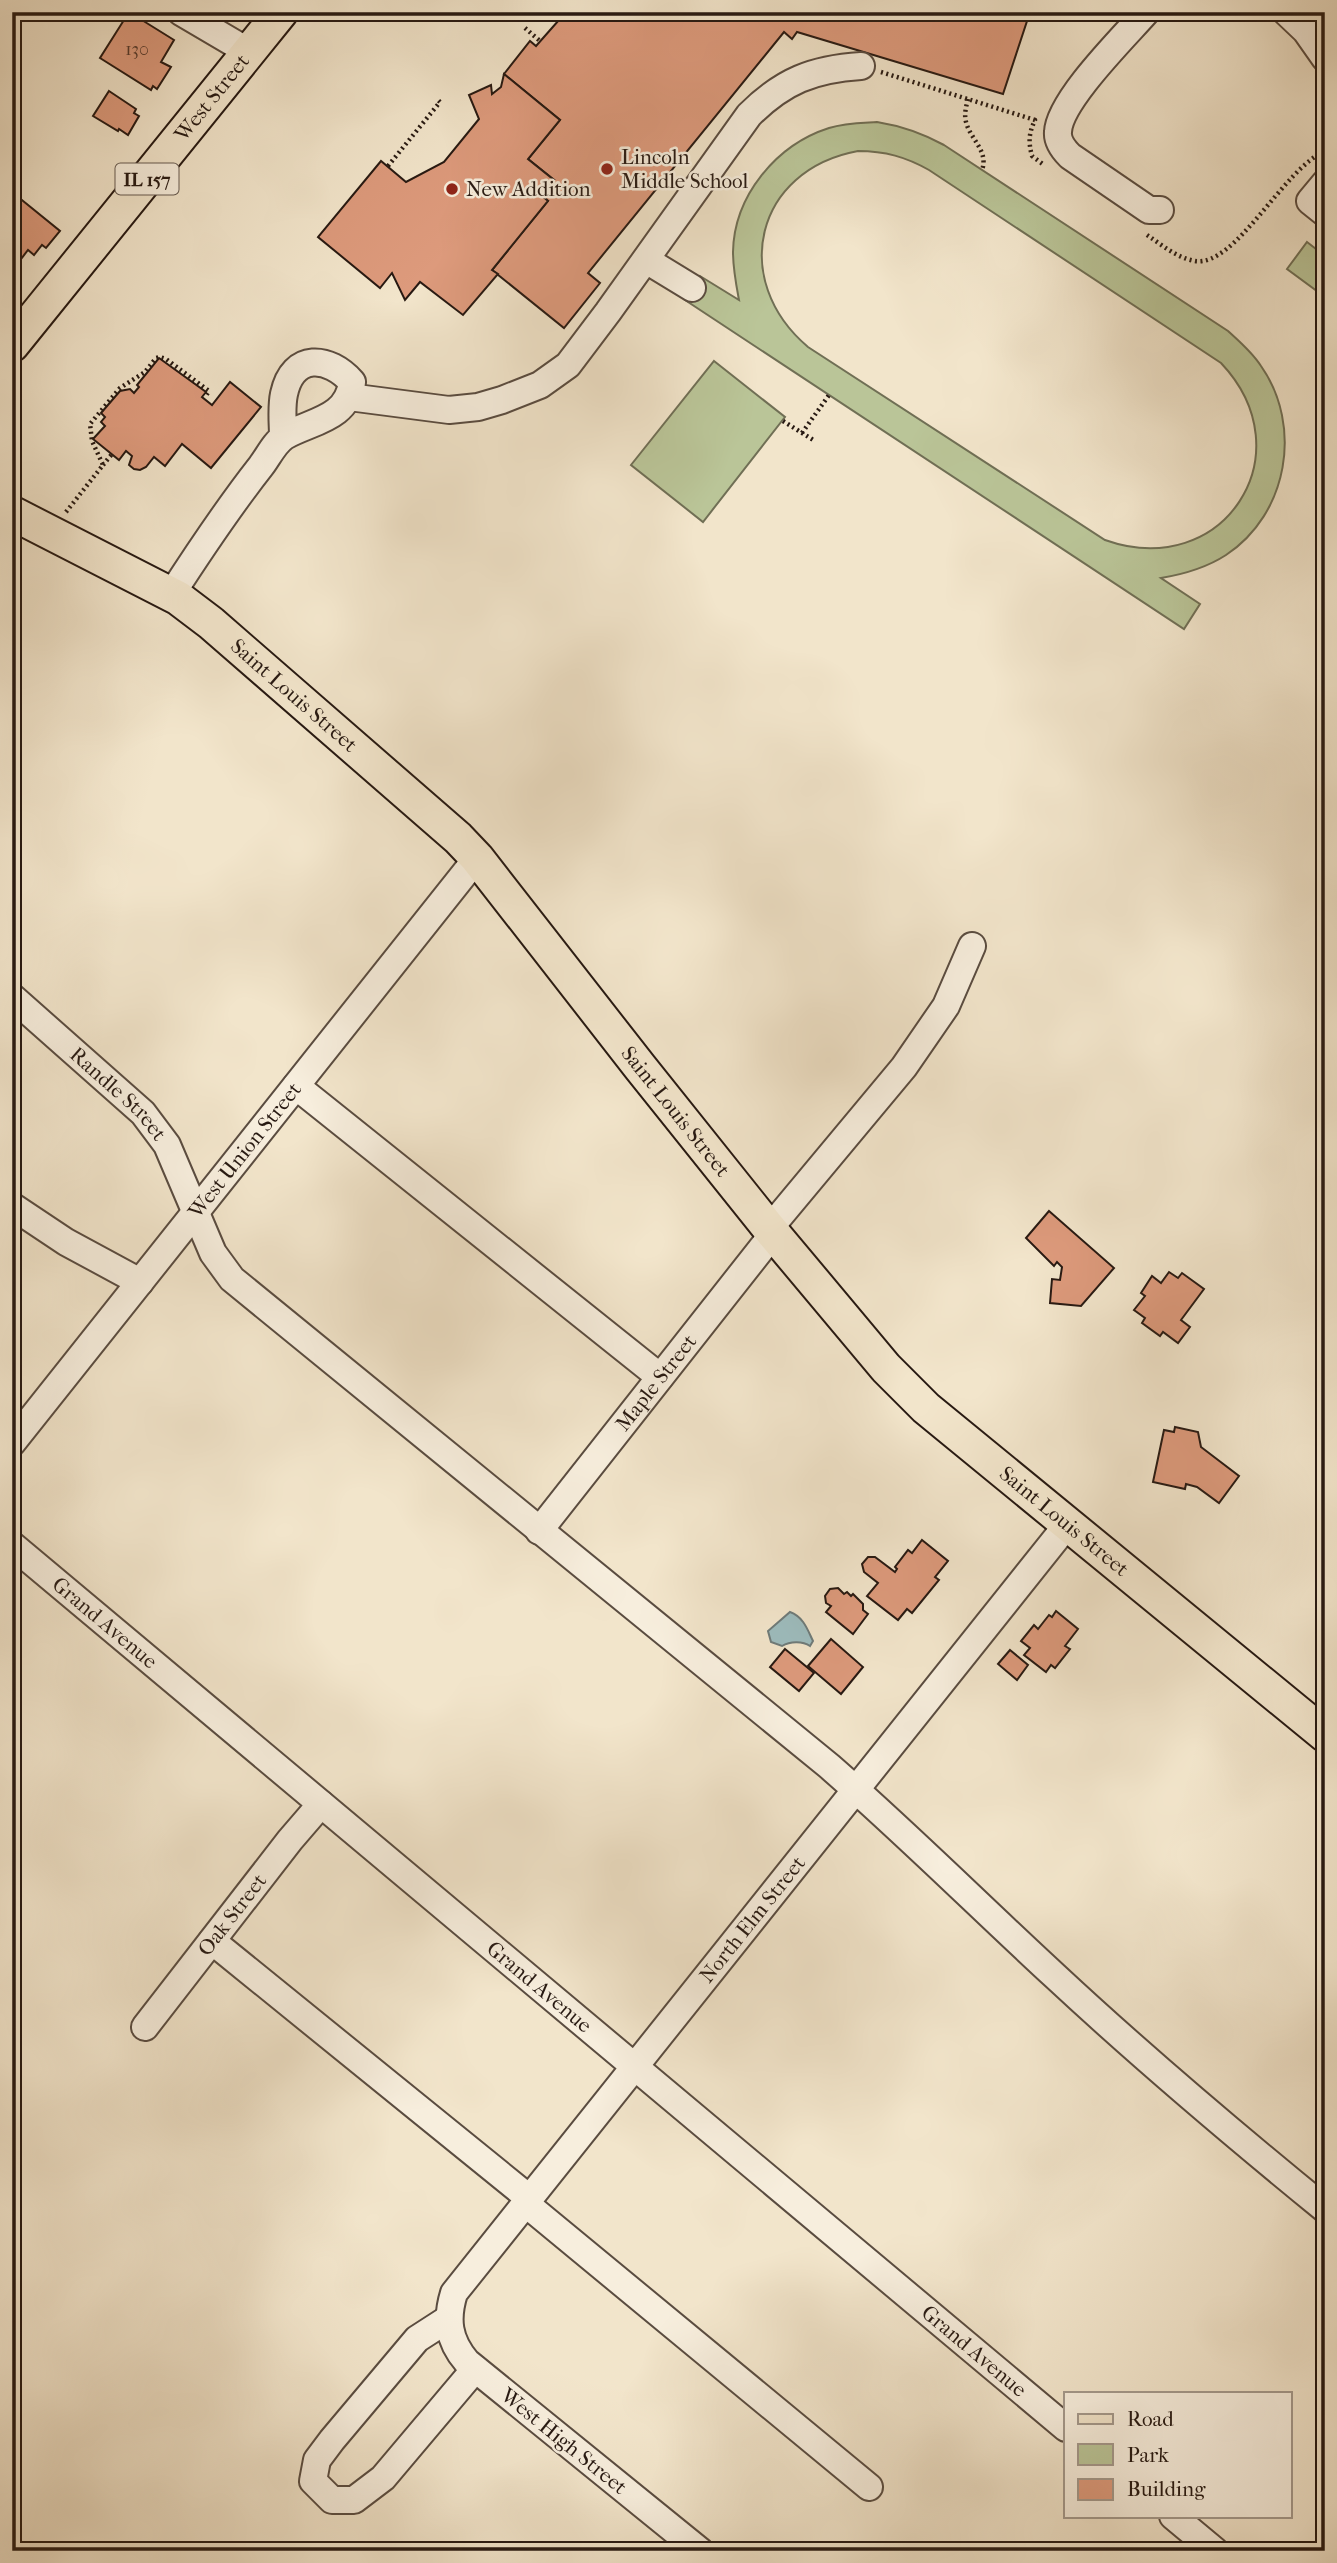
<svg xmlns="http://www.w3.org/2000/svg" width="1337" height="2563" font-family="'IM FELL French Canon',serif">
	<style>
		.green { fill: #bac598; stroke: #706f55; stroke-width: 2; fill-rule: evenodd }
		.water { fill: #9dbdbf; stroke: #6e7b7a; stroke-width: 2 }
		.building { fill: #dd9a7c; stroke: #271912; stroke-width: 2 }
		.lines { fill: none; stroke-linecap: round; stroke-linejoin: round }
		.minor-casing { stroke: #5a4c40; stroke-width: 30 }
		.major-casing { stroke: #271912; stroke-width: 37 }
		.path { stroke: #271912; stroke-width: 4.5; stroke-dasharray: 2 3.5; stroke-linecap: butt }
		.minor { stroke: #f7eedd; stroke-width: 26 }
		.major { stroke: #f2e5cb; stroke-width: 33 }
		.poi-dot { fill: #8f2418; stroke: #f7eedd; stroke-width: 2.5 }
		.labels { text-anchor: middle; stroke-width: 5; stroke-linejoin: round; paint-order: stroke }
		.number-label { font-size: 18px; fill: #54392c }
		.shield { fill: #f7eedd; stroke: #65594f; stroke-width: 2 }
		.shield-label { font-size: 19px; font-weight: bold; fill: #271912 }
		.street-label { font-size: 21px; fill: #271912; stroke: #f7eedd }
		.poi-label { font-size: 21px; fill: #271912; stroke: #f7eedd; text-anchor: start }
	</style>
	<rect width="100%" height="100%" fill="#f2e5cb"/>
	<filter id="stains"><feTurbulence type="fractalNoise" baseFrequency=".00286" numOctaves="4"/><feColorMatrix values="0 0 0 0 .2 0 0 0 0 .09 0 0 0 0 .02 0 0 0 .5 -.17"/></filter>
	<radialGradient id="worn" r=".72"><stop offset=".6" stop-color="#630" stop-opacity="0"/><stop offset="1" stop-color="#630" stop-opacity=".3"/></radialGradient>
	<!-- green -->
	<g class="green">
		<path d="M877 122C902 126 922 133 944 145L1228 331C1240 342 1252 352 1261 366 1303 426 1288 514 1226 555 1206 568 1185 574 1161 578L1200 604 1184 629 685 300 700 276 739 300C736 284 733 269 733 252 734 196 776 145 829 128 845 123 861 123 877 122ZM858 151C885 151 906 157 929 170L1221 363C1307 454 1223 582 1105 540L808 347C729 280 755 170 858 151Z"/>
		<path d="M1307 242 1325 256V297L1287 269Z"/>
		<path d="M714 361 785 417 703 522 631 465Z"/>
	</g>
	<!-- water -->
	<path class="water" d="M790 1612C804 1617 808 1631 813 1641L810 1646C803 1641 790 1641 782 1646L771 1642 768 1631Z"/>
	<!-- building -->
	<g class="building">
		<path d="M129 12 174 40 161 62 171 67 157 89 153 86 151 90 100 58Z"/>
		<path d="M566 12H1030L1003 94 797 32 792 39 784 32 588 273 600 283 564 328 492 270 548 201 541 195 554 180 528 159 560 120 504 74 530 41 536 46Z"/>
		<path d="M504 74 560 120 528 159 554 180 541 195 548 201 492 270 498 274 463 315 420 282 405 300 392 273 380 288 318 237 381 161 406 182 444 162 479 119 469 95 491 85 492 94 501 87Z"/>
		<path d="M109 91 136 109 134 113 139 116 128 135 119 129 118 131 93 116Z"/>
		<path d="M12 192 60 231 46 248 42 245 34 255 28 250 21 259 12 252Z"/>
		<path d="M159 358 206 392 202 397 212 405 230 382 261 407 211 468 182 444 165 466 154 457 146 467 140 470 134 469 129 465 132 456 126 451 119 460 93 439 105 426 101 422 105 417 101 413 120 391 130 389 134 393 139 387 137 385Z"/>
		<path d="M1049 1211 1114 1268 1081 1306 1050 1303 1052 1279 1060 1280 1062 1267 1057 1262 1054 1266 1026 1238Z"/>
		<path d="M1169 1272 1178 1278 1182 1273 1204 1289 1181 1320 1190 1327 1178 1343 1163 1332 1160 1336 1142 1323 1145 1318 1134 1310 1145 1296 1141 1293 1152 1276 1161 1283Z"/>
		<path d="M1175 1427 1198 1432 1201 1447 1239 1476 1219 1503 1197 1487 1186 1484 1185 1489 1153 1482 1164 1430 1174 1432Z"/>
		<path d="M922 1540 948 1561 935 1577 939 1580 912 1613 907 1609 898 1620 867 1596 878 1583 864 1572 862 1564 868 1557H875L895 1572 897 1569 895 1567 908 1550 912 1553Z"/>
		<path d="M838 1588 844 1594 847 1592 851 1596 853 1594 863 1604V1610L868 1614 853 1634 826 1612 831 1606 826 1603 825 1596 830 1589Z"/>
		<path d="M1056 1611 1078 1629 1065 1646 1070 1649 1055 1668 1051 1665 1046 1672 1024 1655 1030 1648 1021 1641 1034 1625 1038 1629 1049 1615 1052 1617Z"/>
		<path d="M831 1639 863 1667 841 1694 808 1666Z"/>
		<path d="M785 1649 814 1673 799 1691 770 1667Z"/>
		<path d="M1010 1650 1028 1665 1017 1680 998 1664Z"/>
	</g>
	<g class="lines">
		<defs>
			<g id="minor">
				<path d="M181 12 249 52"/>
				<path d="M1146 12C1124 37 1059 101 1058 132 1057 142 1064 150 1070 156L1149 210H1160"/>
				<path d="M1286 12 1306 31 1325 58"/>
				<path d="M1325 183 1310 201 1325 213"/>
				<path d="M646 260 692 288"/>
				<path d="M349 397 449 410 478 407 502 400 540 385 568 365 608 312 749 115C783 81 813 69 861 66"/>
				<path d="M171 595C200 550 228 508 261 466 268 457 275 442 285 436 311 421 348 419 352 382 329 356 293 352 284 394 281 408 283 423 283 437"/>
				<path id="s1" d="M12 997 143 1113 167 1145 213 1253 232 1279 829 1766C907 1834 979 1906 1055 1976 1142 2057 1233 2134 1325 2209"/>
				<path d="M296 1086 660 1377"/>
				<path d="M12 1206 66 1242 140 1282"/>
				<path d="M768 1227 774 1223 904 1067 946 1006 972 946"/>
				<path id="s2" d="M12 1443 477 858"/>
				<path id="s3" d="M539 1531 773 1234"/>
				<path id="s4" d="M12 1545 1066 2428"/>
				<path d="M212 1941 529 2198"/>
				<path id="s5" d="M145 2027 290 1840 321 1804"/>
				<path d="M525 2203 869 2487"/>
				<path d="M448 2319 417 2339 332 2440 317 2460 313 2481 332 2500H354L383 2478 475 2369"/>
				<path d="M1173 2516 1215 2551"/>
				<path id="s6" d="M700 2551 467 2362C448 2340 446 2319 454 2293L1067 1525"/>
			</g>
			<g id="major">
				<path id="s7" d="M12 345 281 12"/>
				<path id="s8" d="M12 513 178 598 211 623 458 838 477 858 640 1067 768 1227 886 1368 926 1408 1325 1735"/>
			</g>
		</defs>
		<!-- minor casing -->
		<use href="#minor" class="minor-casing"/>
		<!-- major casing -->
		<use href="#major" class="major-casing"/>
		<!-- path -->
		<g class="path">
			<path d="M525 28 540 41"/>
			<path d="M881 72 1035 120C1029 133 1028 141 1032 156L1044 165"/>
			<path d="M968 99C966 107 964 114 966 122 970 139 989 151 982 170"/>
			<path d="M388 166 440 102 438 100"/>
			<path d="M1147 235C1162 245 1177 258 1195 261 1236 267 1283 169 1325 151"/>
			<path d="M783 421 815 441"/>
			<path d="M802 433 829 395"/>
			<path d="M103 465 112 454"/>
			<path d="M66 512 103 465 92 441 90 424 120 388 145 372 156 358 160 357 166 359 209 391 205 397"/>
		</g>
		<!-- minor -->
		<use href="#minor" class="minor"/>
		<!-- major -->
		<use href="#major" class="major"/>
	</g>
	<!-- markers -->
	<g class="poi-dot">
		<circle cx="607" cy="169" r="7"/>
		<circle cx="452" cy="189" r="7"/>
	</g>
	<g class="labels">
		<!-- number labels -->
		<g class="number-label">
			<text x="137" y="55">130</text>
		</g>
		<!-- shield labels -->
		<rect class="shield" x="115.5" y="163.5" width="63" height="31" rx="5"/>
		<g class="shield-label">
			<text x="147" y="186">IL 157</text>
		</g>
		<!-- street labels -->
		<g class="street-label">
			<text dy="7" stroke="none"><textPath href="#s7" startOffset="318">West Street</textPath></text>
			<text dy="7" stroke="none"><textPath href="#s8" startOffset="338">Saint Louis Street</textPath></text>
			<text dy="7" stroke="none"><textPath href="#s1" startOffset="144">Randle Street</textPath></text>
			<text dy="7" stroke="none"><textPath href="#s8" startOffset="905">Saint Louis Street</textPath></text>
			<text dy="7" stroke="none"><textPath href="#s2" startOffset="374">West Union Street</textPath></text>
			<text dy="7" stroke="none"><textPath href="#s3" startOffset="189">Maple Street</textPath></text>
			<text dy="7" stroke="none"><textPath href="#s8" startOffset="1472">Saint Louis Street</textPath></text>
			<text dy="7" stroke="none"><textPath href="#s4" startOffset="121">Grand Avenue</textPath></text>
			<text dy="7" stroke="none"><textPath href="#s5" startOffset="142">Oak Street</textPath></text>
			<text dy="7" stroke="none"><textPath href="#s6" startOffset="852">North Elm Street</textPath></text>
			<text dy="7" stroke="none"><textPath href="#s4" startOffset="688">Grand Avenue</textPath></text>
			<text dy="7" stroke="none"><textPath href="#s4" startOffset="1255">Grand Avenue</textPath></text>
			<text transform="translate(564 2441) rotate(39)" y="7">West High Street</text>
		</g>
		<!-- poi labels -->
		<g class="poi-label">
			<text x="621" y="164">Lincoln<tspan x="621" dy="24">Middle School</tspan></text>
			<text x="466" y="196">New Addition</text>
		</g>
	</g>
	<!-- margin -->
	<rect width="1337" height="2563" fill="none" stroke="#f2e5cb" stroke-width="42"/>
	<rect x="14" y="14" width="1309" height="2535" fill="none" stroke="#271912" stroke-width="3.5"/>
	<rect x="21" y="21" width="1295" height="2521" fill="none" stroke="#271912" stroke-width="2"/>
	<!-- legend -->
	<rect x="1064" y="2392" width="228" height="126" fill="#f7eedd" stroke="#a4998c" stroke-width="2"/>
	<rect x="1078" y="2414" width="35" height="10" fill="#f2e5cb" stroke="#a4998c" stroke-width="2"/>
	<text x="1127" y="2426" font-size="21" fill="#271912">Road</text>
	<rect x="1078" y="2444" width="35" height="21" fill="#bac598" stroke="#a4998c" stroke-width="2"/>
	<text x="1127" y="2462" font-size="21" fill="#271912">Park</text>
	<rect x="1078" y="2479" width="35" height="21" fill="#dd9a7c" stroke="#a4998c" stroke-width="2"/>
	<text x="1127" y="2496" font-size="21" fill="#271912">Building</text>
	<rect width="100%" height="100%" filter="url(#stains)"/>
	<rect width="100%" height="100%" fill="url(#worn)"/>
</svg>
